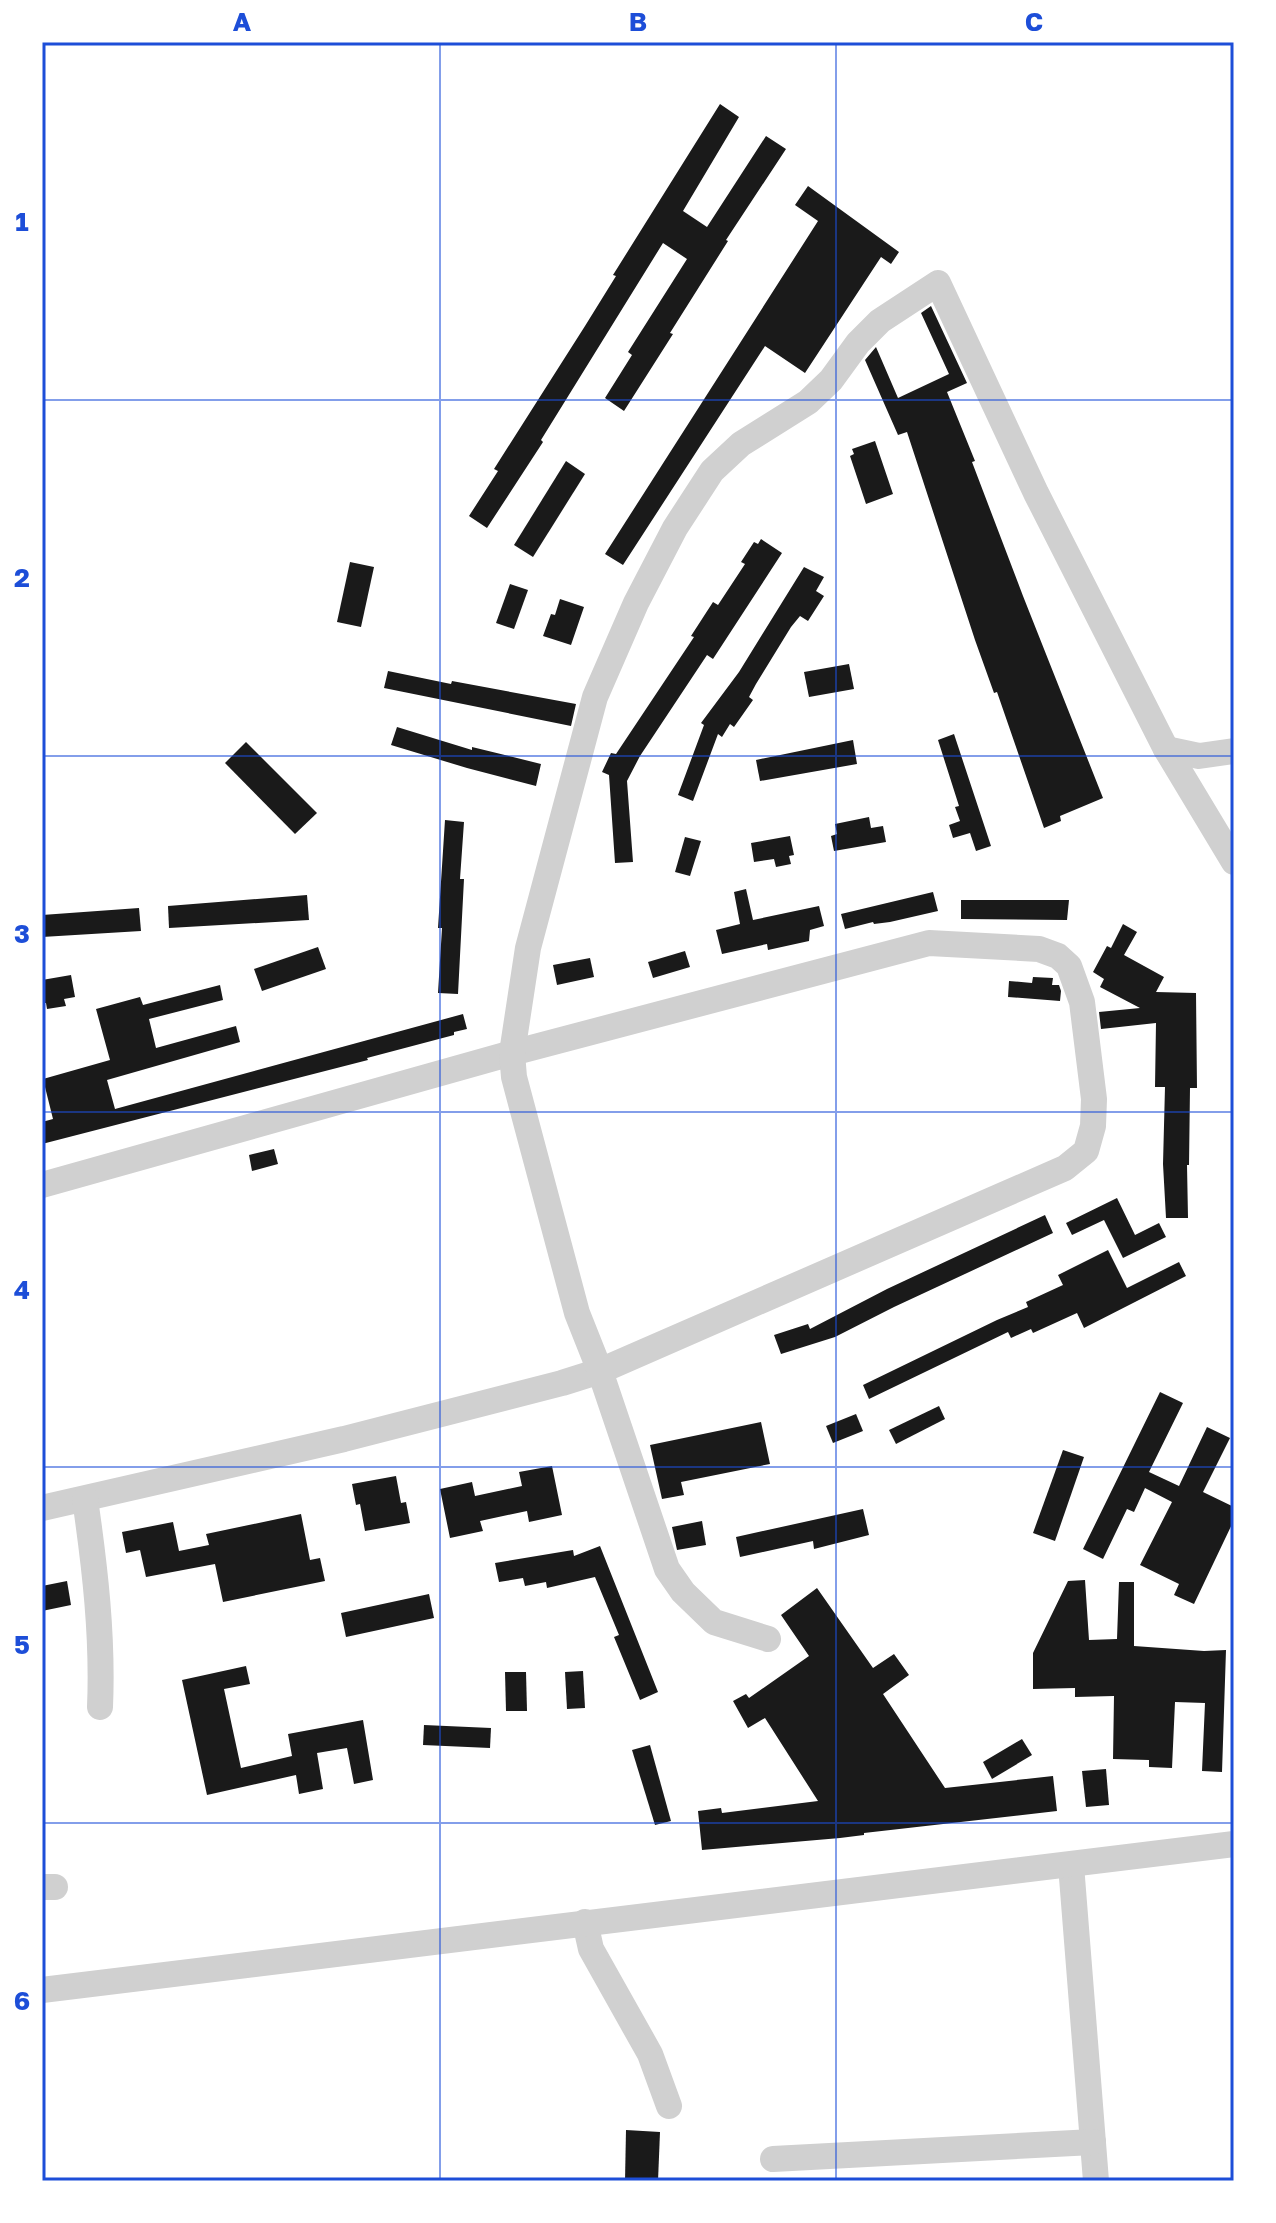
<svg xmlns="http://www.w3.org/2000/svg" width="1276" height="2223" font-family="'Golos Text',sans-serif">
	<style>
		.building { fill: #1a1a1a }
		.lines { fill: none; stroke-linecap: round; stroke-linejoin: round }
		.minor { stroke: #d0d0d0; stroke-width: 26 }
		.grid { fill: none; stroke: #1d4ed8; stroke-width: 2; stroke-opacity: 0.55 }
		.neatline { fill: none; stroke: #1d4ed8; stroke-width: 3 }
		.grid-label { font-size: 26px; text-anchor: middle; font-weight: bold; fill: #1d4ed8 }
	</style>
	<rect width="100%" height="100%" fill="#fff"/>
	<!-- building -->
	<g class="building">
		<path d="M720 104 739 117 683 211 707 227 766 136 786 149 726 240 728 241 670 333 673 334 624 411 605 398 632 355 628 352 687 259 663 243 541 440 543 442 487 528 469 516 498 471 494 469 585 326 616 276 613 275Z"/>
		<path d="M808 186 899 252 891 264 881 257 805 373 765 346 623 565 605 554 818 221 795 205Z"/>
		<path d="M931 306 967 383 947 392 975 461 972 462 1023 596 1103 798 1060 816 1061 821 1044 828 997 692 994 693 975 640 907 432 898 435 865 360 876 347 898 398 949 374 921 313Z"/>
		<path d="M875 441 893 494 866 504 850 456 854 454 852 449Z"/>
		<path d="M566 461 585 474 533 557 514 545Z"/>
		<path d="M761 539 782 553 713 659 707 655 640 756 627 781 633 862 615 863 609 775 602 772 611 753 616 754 694 637 691 636 713 602 718 605 745 564 741 562 754 542 758 544Z"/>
		<path d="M350 562 374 567 361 627 337 622Z"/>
		<path d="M804 567 824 577 816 591 824 596 808 621 800 616 791 627 756 684 749 697 753 700 734 727 730 724 722 737 718 734 693 801 678 795 704 725 701 723 739 672Z"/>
		<path d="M510 584 528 590 514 629 496 623Z"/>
		<path d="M560 599 584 607 571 645 543 636 551 614 555 615Z"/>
		<path d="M849 664 854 689 809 697 804 672Z"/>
		<path d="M388 671 451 684 452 681 576 704 571 726 384 688Z"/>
		<path d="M397 727 472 750V747L541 764 536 786 467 768 391 745Z"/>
		<path d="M954 734 991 846 976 851 970 833 953 838 949 825 960 821 955 807 959 806 938 740Z"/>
		<path d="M853 740 857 764 760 781 756 760Z"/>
		<path d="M246 742 317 813 295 834 225 763Z"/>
		<path d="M869 817 871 828 883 826 886 842 834 851 831 836 837 834 835 824Z"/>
		<path d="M445 820 464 822 460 879H464L458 994 438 993 442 928H438Z"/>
		<path d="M790 836 794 855 789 856 791 864 776 867 774 859 754 862 751 843Z"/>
		<path d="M685 837 701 841 690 876 675 872Z"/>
		<path d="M746 889 753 920 819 906 824 926 810 930 809 941 768 950 767 944 722 954 716 930 740 924 734 892Z"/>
		<path d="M933 892 938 911 890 922 874 924 873 922 845 929 841 914Z"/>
		<path d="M307 895 309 920 169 928 168 906Z"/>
		<path d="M961 900H1069L1067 920 961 919Z"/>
		<path d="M139 908 141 931 42 937V915Z"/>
		<path d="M1123 924 1137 932 1124 955 1164 977 1156 992 1196 993 1197 1088H1190L1189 1165H1187L1188 1218H1166L1163 1164 1165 1087H1155L1156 1023 1101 1029 1099 1012 1140 1008 1100 987 1104 979 1093 972 1107 946 1111 948Z"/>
		<path d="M318 947 326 969 262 991 254 969Z"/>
		<path d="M685 951 690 967 653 978 648 962Z"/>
		<path d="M590 958 594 977 557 985 553 965Z"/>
		<path d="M71 975 75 997 64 999 66 1006 47 1009 46 1003H42V980Z"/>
		<path d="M1033 977 1053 978 1052 985H1059L1061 991 1060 1001 1008 997 1009 981 1032 983Z"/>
		<path d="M220 985 223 1000 149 1019 156 1048 236 1026 240 1042 107 1080 115 1109 463 1014 467 1029 454 1032V1035L367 1058 368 1060 42 1144V1122L53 1119 43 1079 110 1060 96 1009 140 997 143 1005Z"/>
		<path d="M274 1149 278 1164 252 1171 249 1155Z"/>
		<path d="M1117 1198 1135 1235 1159 1223 1166 1237 1123 1258 1104 1220 1072 1235 1066 1223Z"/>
		<path d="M1045 1215 1053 1233 894 1307 835 1337 781 1354 774 1335 808 1324 810 1329 887 1289Z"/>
		<path d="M1108 1250 1127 1288 1179 1262 1186 1276 1084 1328 1077 1313 1033 1333 1031 1329 1011 1338 1008 1332 869 1399 863 1385 997 1320 1028 1307 1026 1302 1063 1285 1058 1275Z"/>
		<path d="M1160 1392 1183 1403 1149 1472 1179 1486 1207 1427 1230 1438 1203 1492 1234 1507V1520L1194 1604 1174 1595 1179 1584 1140 1565 1172 1502 1145 1488 1134 1512 1127 1509 1103 1559 1083 1549Z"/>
		<path d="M939 1406 945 1419 896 1444 889 1430Z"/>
		<path d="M856 1414 863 1431 833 1443 826 1426Z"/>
		<path d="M761 1422 770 1464 681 1482 684 1495 662 1499 650 1445Z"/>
		<path d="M1063 1450 1084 1457 1055 1541 1033 1533Z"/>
		<path d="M552 1466 562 1515 529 1522 527 1511 480 1521 483 1531 450 1538 440 1489 472 1482 475 1496 522 1486 519 1472Z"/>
		<path d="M396 1476 401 1503 406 1502 410 1523 365 1531 360 1504 356 1505 352 1484Z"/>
		<path d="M863 1509 869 1535 814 1549 813 1541 740 1557 736 1537Z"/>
		<path d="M301 1514 310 1560 320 1558 325 1581 223 1602 215 1564 146 1577 140 1550 126 1553 122 1532 173 1522 179 1551 209 1545 206 1534Z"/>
		<path d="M702 1521 706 1545 677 1550 672 1527Z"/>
		<path d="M600 1546 658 1692 640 1700 614 1637 619 1635 595 1577 547 1588 546 1582 525 1586 523 1578 499 1582 495 1563 573 1550 574 1556Z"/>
		<path d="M1085 1580 1089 1640 1117 1639 1119 1582H1134V1646L1204 1651 1226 1650 1222 1772 1202 1771 1205 1703 1175 1702 1172 1768 1149 1767V1760L1113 1759 1114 1696 1075 1697V1688L1033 1689V1653L1068 1581Z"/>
		<path d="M67 1581 71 1605 42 1611V1586Z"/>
		<path d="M817 1588 873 1668 894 1654 909 1675 883 1694 945 1788 1053 1776 1057 1811 864 1833V1835L840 1838 702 1850 698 1811 721 1808 722 1813 818 1801 765 1718 748 1728 733 1701 746 1694 749 1698 809 1656 781 1615Z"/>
		<path d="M429 1594 434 1618 346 1637 341 1613Z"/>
		<path d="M246 1666 250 1684 224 1689 241 1768 292 1756 288 1734 363 1720 373 1780 354 1784 347 1748 317 1753 323 1789 299 1794 296 1775 207 1795 182 1680Z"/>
		<path d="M583 1671 585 1708 567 1709 565 1672Z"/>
		<path d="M505 1672H526L527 1711H506Z"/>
		<path d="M424 1725 491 1728 490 1748 423 1745Z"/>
		<path d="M1022 1739 1032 1755 992 1779 983 1762Z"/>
		<path d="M650 1745 671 1821 655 1825 632 1750Z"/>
		<path d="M1106 1769 1109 1805 1086 1807 1082 1771Z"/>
		<path d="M626 2130 660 2132 658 2181H625Z"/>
	</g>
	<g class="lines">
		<!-- minor -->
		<g class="minor">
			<path d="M1166 749 1199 756 1234 751"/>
			<path d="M42 1185 512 1053 929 943 1039 949 1058 956 1069 966 1082 1002 1094 1099 1093 1126 1086 1151 1065 1168 600 1371 562 1383 344 1439 42 1508"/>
			<path d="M85 1499C95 1568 103 1637 100 1707"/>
			<path d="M768 1639 714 1622 683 1592 667 1569 600 1371 577 1313 514 1077 512 1053 528 948 595 697 636 603 675 528 712 471 741 444 808 402 831 380 858 343 880 321 938 283 1036 493 1166 749 1234 862"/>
			<path d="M1071 1865 1096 2181"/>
			<path d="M42 1887H55"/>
			<path d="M585 1922 591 1949 650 2054 669 2106"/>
			<path d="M42 1990 1234 1844"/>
			<path d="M773 2159 1093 2142"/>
		</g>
	</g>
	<!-- grid -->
	<path class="grid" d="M440 42V2181M836 42V2181M42 400H1234M42 756H1234M42 1112H1234M42 1467H1234M42 1823H1234"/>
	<!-- border -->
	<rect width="1276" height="2223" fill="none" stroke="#ffffff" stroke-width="88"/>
	<rect x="44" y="44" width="1188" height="2135" class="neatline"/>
	<g class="grid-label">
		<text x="242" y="31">A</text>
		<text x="638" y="31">B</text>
		<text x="1034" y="31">C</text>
		<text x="22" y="231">1</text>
		<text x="22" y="587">2</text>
		<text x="22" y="943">3</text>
		<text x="22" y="1299">4</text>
		<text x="22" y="1654">5</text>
		<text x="22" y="2010">6</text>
	</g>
</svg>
